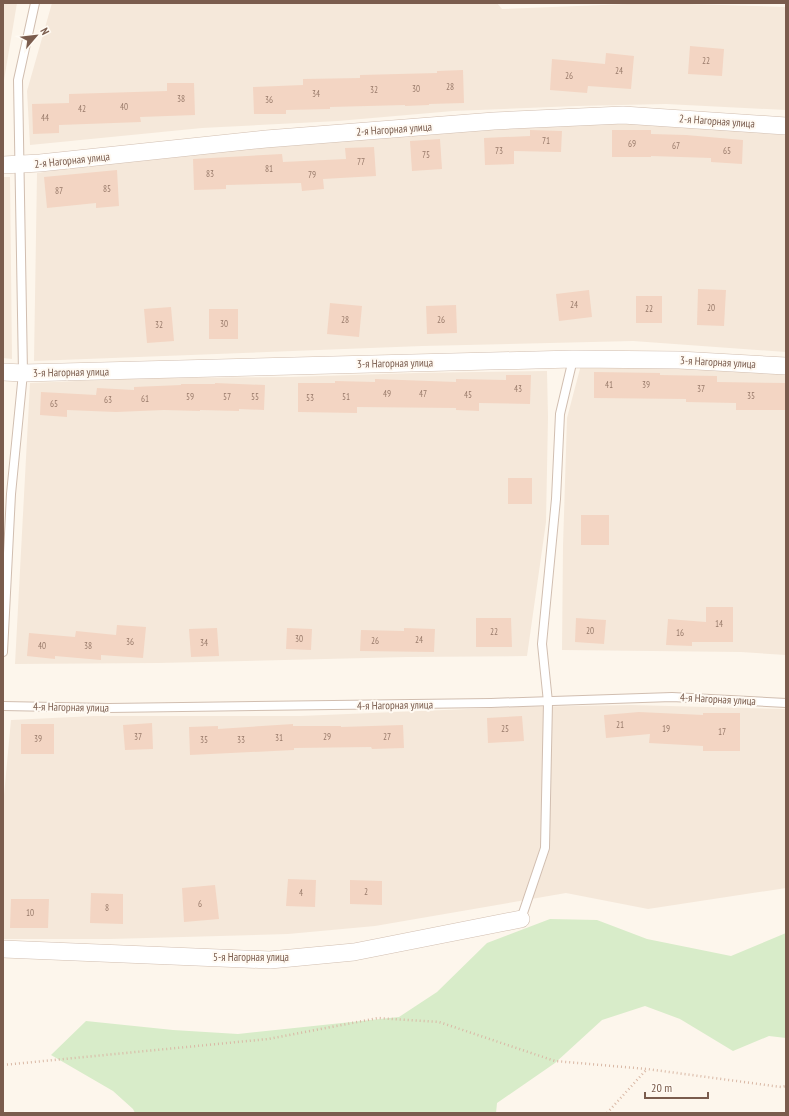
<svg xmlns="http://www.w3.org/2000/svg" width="789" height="1116" font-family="'PT Sans Narrow',sans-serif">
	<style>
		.residential { fill: #f5e8da }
		.green { fill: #d8ecc9 }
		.building { fill: #f3d5c3 }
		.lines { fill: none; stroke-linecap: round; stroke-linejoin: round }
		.service-casing { stroke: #d1beb0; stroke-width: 10 }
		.minor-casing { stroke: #d1beb0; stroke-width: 18 }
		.path { stroke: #d9b8a5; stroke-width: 2.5; stroke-dasharray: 1 3; stroke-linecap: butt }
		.service { stroke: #fff; stroke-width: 8 }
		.minor { stroke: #fff; stroke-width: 17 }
		.labels { text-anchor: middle; stroke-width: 4; stroke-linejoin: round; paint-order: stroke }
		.number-label { font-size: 9px; fill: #987a6a }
		.street-label { font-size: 11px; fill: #7a5c4d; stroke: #fffaf3 }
	</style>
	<rect width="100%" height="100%" fill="#fdf6ec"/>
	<!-- residential -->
	<g class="residential">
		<path d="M3 3H17L3 86Z"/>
		<path d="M52 3H497L502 9 653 3 786 7V110L666 104 576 106 453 111 338 121 202 128 30 145 27 91Z"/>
		<path d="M647 123 786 135V352L633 341 422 346 34 361 37 173 142 158 289 144 561 125Z"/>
		<path d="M3 177H10L12 359 3 358Z"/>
		<path d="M581 365 786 371V655L741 652 562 650 563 546 567 418Z"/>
		<path d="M547 371 548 417 546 522 527 656 407 657 158 663 15 664 30 383 148 378 290 377 416 373Z"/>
		<path d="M631 705 786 709V888L648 909 566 893 375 926 288 934 110 939H3V806L11 720 94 716H300L517 707Z"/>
	</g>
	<!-- green -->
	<path class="green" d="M550 919 597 920 647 939 731 956 786 933V1038L769 1036 733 1051 680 1019 645 1006 602 1020 555 1063 497 1103 496 1113H135L133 1109 113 1091 51 1055 86 1021 173 1030 238 1034 399 1017 437 992 487 943Z"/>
	<!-- building -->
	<g class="building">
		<path d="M690 46 724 49 722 76 688 74Z"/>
		<path d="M606 53 634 56 631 89 588 86 587 93 550 90 552 59 605 64Z"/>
		<path d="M463 70 464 103 429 104V105L405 106V105L330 107V109L286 110V114H254L253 87 303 85V79L360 78V75L437 73V71Z"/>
		<path d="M167 83H194L195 115 140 117 141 122 59 125V133L33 134 32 104 69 103V94L167 91Z"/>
		<path d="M530 130 562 131 561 152 514 151V164L485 165 484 138 530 136Z"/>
		<path d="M612 130H651V134L686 135 743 140 742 164 711 162V158L651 156V157H612Z"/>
		<path d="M440 139 442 169 412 171 410 141Z"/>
		<path d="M374 147 376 176 323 179 324 189 302 191 301 183 226 185V189L194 190 193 159 282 154 283 162 346 159 345 148Z"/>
		<path d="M117 170 119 206 96 208V203L47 208 44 177Z"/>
		<path d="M698 289 726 290 724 326 697 325Z"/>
		<path d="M589 290 592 317 559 321 556 294Z"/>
		<rect x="636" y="296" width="26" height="27"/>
		<path d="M330 303 362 306 359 337 327 334Z"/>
		<path d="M456 305 457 333 427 334 426 306Z"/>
		<path d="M171 307 174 341 147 343 144 309Z"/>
		<rect x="209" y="309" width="29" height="30"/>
		<path d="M594 372 660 373V375L717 376V382L786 383V410H736V403L686 402V399L594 398Z"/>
		<path d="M506 375H531L530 404 479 403V411L456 410V408L357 407V413L298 412V383H335V381L375 382V379L456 382V379L506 380Z"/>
		<path d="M215 383 265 385 264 410 239 409V411L200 410V411L164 410 116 412 67 410V417L40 415 41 392 96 395 97 388 134 390V387L181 385V384H215Z"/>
		<rect x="508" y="478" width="24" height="26"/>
		<rect x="581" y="515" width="28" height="30"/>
		<path d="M706 607H733V642H692V646L666 645 668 619 706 622Z"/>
		<path d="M476 618H511L512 647H476Z"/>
		<path d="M576 618 606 620 604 644 575 642Z"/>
		<path d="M117 625 146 627 143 658 101 655V660L55 656V659L27 656 29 633 75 637 76 631 116 635Z"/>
		<path d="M217 628 219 656 191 657 189 629Z"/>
		<path d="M287 628 312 629 311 650 286 649Z"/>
		<path d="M404 628 435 629 434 652 360 651 361 630 404 631Z"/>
		<path d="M639 712 703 715V713H740V751H703V746L649 743 650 734 606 738 604 715Z"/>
		<path d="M522 716 524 741 488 743 487 718Z"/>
		<path d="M152 723 153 749 125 750 123 725Z"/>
		<rect x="21" y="724" width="33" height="30"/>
		<path d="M293 724V726H341V727L403 725 404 748 372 749 371 747 294 748V750L190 755 189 727 218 726V729Z"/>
		<path d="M288 879 316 880 315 907 286 906Z"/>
		<path d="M350 880 382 881V905L350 904Z"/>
		<path d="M215 885 219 919 184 922 182 888Z"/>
		<path d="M91 893 123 894V924L90 923Z"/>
		<path d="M11 899H49L48 928H10Z"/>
	</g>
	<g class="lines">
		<defs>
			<g id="service">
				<path d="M3 652 11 494 23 373 18 80 35 3"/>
				<path d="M3 706 109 708 491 703 672 697 786 703"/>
				<path d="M521 919 545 848 548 702 542 644 556 499 560 414 573 359"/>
			</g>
			<g id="minor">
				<path d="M3 165 40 163 266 139 494 121 623 115 786 126"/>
				<path d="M3 372 23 373 573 359 679 360 786 366"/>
				<path d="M3 949 270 960 354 952 521 919"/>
			</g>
		</defs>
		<!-- service casing -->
		<use href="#service" class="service-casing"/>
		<!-- minor casing -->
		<use href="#minor" class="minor-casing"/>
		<!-- path -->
		<g class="path">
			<path d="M3 1065 268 1039 378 1018 439 1022 555 1061 647 1069 781 1087 786 1086"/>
			<path d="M607 1113 647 1069"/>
		</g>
		<!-- service -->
		<use href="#service" class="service"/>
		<!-- minor -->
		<use href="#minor" class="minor"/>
	</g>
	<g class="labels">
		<!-- number labels -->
		<g class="number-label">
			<text x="706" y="64">22</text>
			<text x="619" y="74">24</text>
			<text x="569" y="79">26</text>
			<text x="450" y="90">28</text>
			<text x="416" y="92">30</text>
			<text x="374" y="93">32</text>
			<text x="316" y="97">34</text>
			<text x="181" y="102">38</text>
			<text x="269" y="103">36</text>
			<text x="124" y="110">40</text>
			<text x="82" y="112">42</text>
			<text x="45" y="121">44</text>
			<text x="546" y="144">71</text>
			<text x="632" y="147">69</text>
			<text x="676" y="149">67</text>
			<text x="499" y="154">73</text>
			<text x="727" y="154">65</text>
			<text x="426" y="158">75</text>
			<text x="361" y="165">77</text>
			<text x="269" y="172">81</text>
			<text x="210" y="177">83</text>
			<text x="312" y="178">79</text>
			<text x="107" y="192">85</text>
			<text x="59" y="194">87</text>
			<text x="574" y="308">24</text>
			<text x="711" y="311">20</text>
			<text x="649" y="312">22</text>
			<text x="345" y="323">28</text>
			<text x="441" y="323">26</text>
			<text x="224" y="327">30</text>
			<text x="159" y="328">32</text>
			<text x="609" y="388">41</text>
			<text x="646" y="388">39</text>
			<text x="518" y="392">43</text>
			<text x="701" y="392">37</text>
			<text x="387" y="397">49</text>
			<text x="423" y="397">47</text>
			<text x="468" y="398">45</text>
			<text x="751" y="399">35</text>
			<text x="190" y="400">59</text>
			<text x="227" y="400">57</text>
			<text x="255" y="400">55</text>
			<text x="346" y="400">51</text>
			<text x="310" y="401">53</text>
			<text x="145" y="402">61</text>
			<text x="108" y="403">63</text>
			<text x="54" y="407">65</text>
			<text x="719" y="627">14</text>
			<text x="590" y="634">20</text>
			<text x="494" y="635">22</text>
			<text x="680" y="636">16</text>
			<text x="299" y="642">30</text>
			<text x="419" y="643">24</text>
			<text x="375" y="644">26</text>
			<text x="130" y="645">36</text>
			<text x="204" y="646">34</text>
			<text x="42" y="649">40</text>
			<text x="88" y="649">38</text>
			<text x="620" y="728">21</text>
			<text x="505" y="732">25</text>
			<text x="666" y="732">19</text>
			<text x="722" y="735">17</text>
			<text x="138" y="740">37</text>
			<text x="327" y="740">29</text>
			<text x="387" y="740">27</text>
			<text x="279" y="741">31</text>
			<text x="38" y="742">39</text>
			<text x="204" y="743">35</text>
			<text x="241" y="743">33</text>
			<text x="366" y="895">2</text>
			<text x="301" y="896">4</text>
			<text x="200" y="907">6</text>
			<text x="107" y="911">8</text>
			<text x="30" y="916">10</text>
		</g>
		<!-- street labels -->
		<g class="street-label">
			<text transform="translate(717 121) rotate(4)" y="4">2-я Нагорная улица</text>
			<text transform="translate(394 129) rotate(-4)" y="4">2-я Нагорная улица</text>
			<text transform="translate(72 160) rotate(-6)" y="4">2-я Нагорная улица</text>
			<text transform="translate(718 362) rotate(3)" y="4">3-я Нагорная улица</text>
			<text transform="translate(395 363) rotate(-1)" y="4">3-я Нагорная улица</text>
			<text transform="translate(71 372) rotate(-1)" y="4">3-я Нагорная улица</text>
			<text transform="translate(718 699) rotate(3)" y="4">4-я Нагорная улица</text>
			<text transform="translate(395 705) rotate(-1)" y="4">4-я Нагорная улица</text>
			<text transform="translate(71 707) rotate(1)" y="4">4-я Нагорная улица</text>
			<text x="251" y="961">5-я Нагорная улица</text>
		</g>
	</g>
	<!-- border -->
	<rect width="789" height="1116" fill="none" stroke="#7a5c4d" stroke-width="8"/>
	<!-- north arrow -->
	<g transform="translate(36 36) rotate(62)" stroke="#fffaf3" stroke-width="3" paint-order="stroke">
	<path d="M0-3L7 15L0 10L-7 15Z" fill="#7a5c4d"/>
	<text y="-6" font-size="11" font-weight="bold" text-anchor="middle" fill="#7a5c4d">N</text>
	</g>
	<!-- scale -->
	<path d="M645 1092v6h63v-6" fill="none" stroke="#7a5c4d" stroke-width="2"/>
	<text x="651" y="1092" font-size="12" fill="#7a5c4d" stroke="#fffaf3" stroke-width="3" paint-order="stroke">20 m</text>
</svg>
